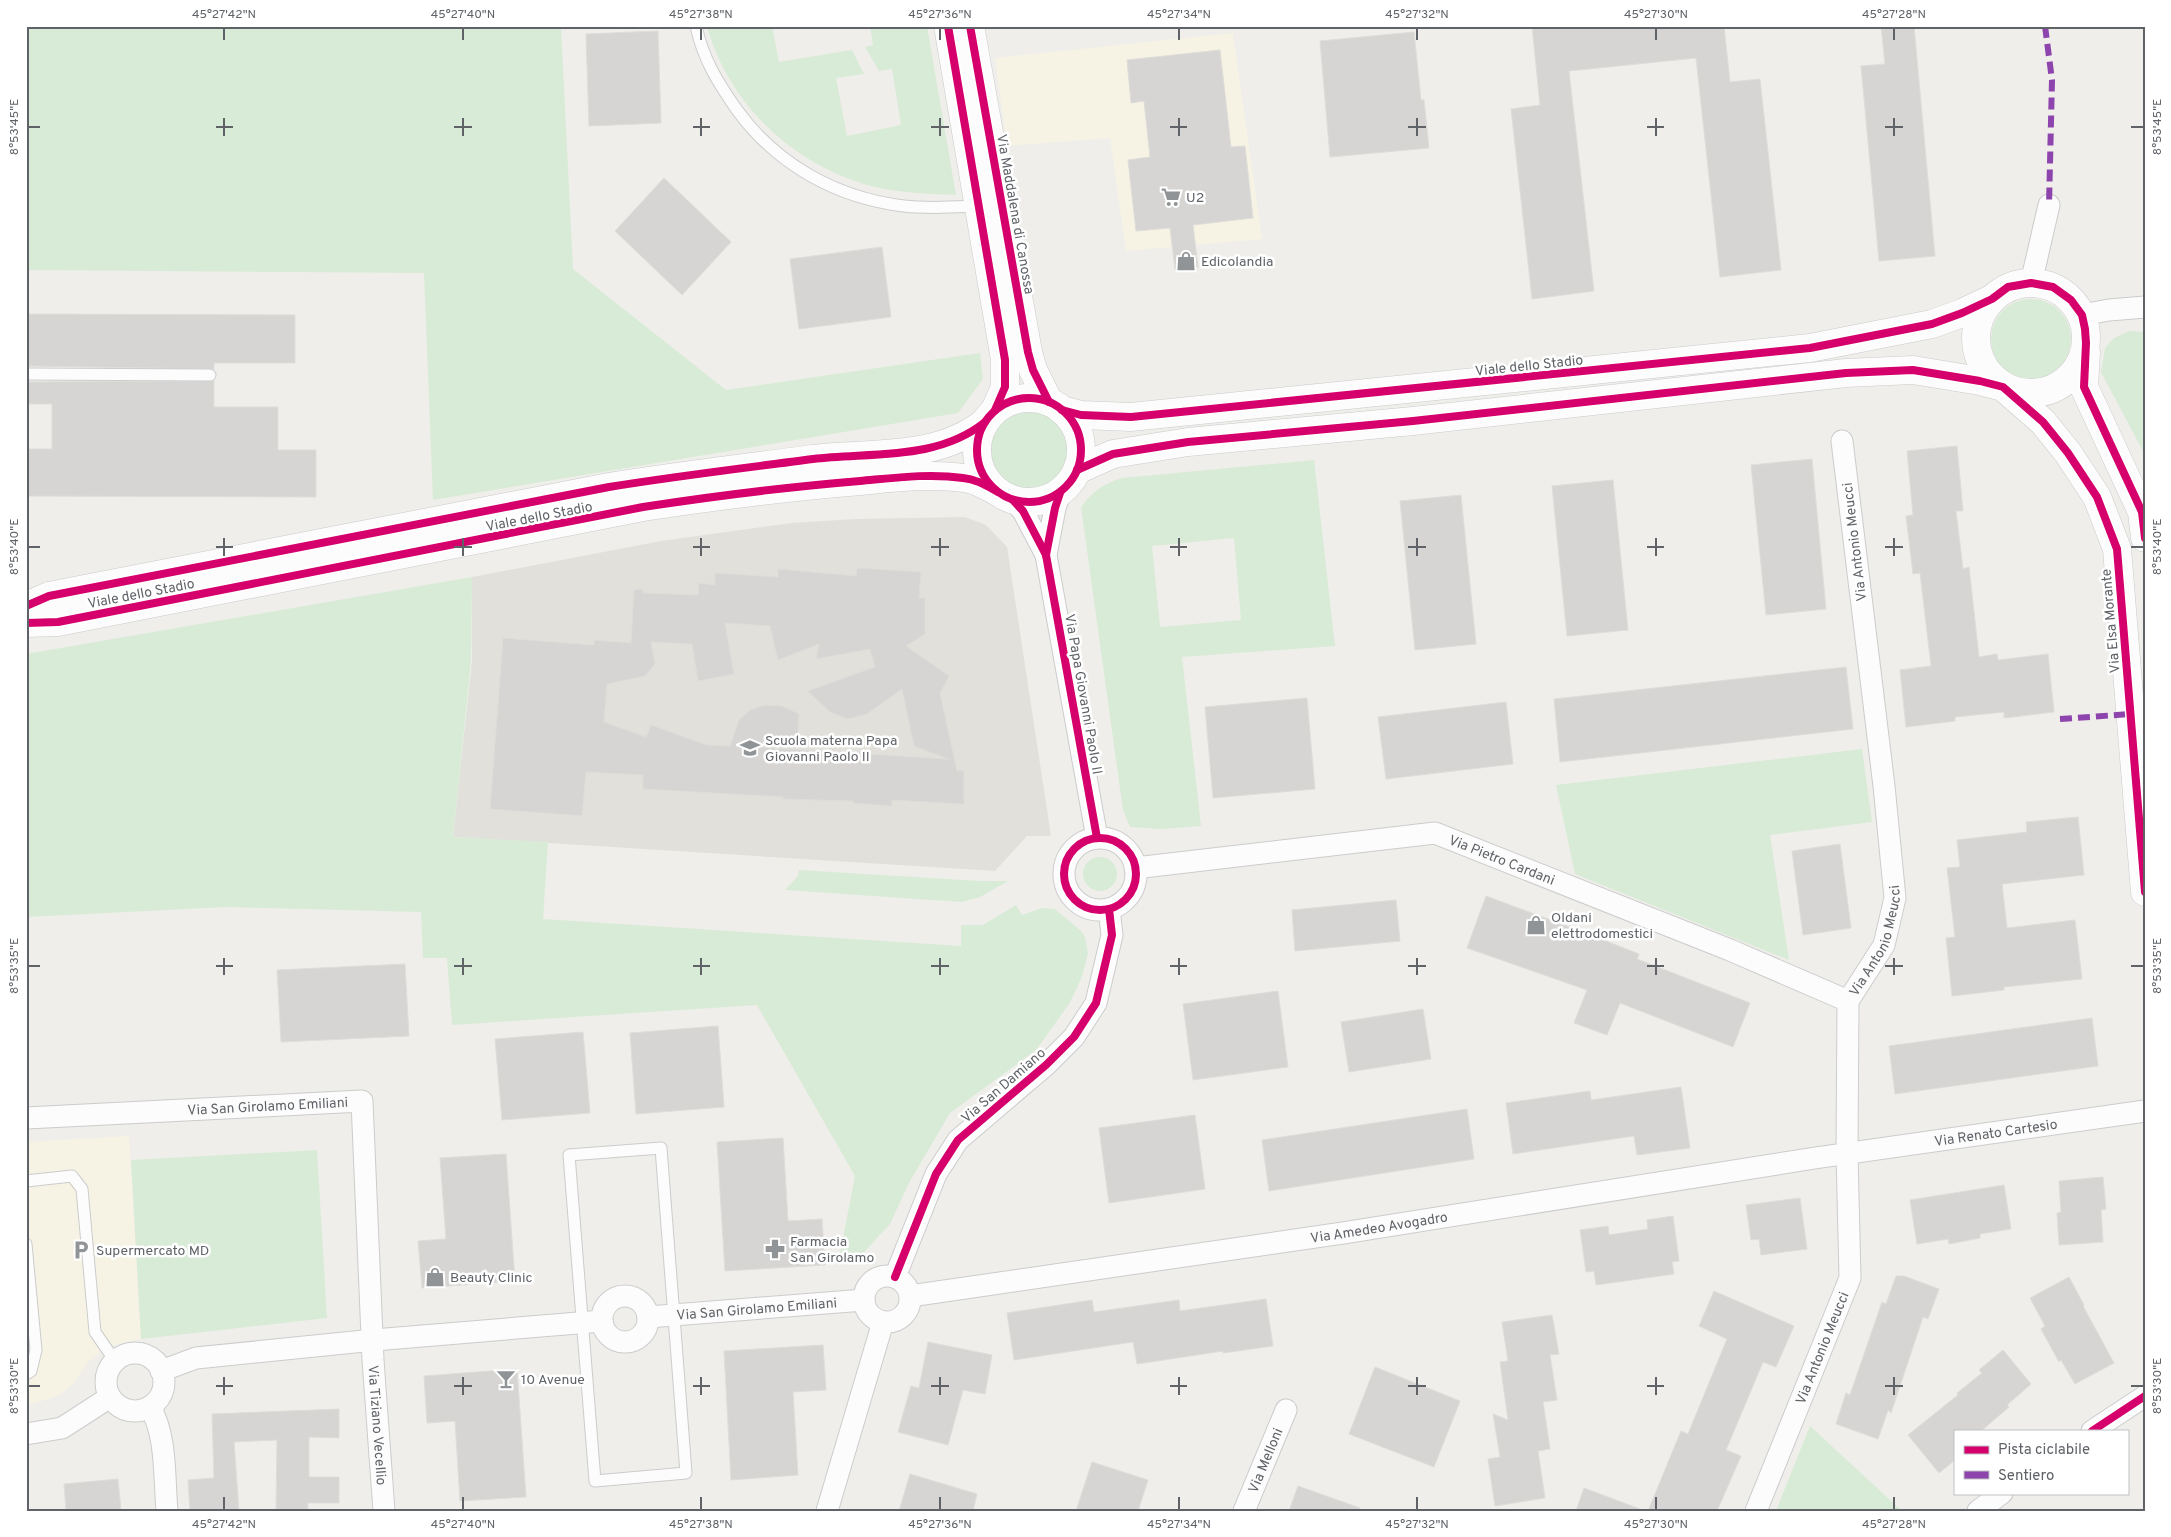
<svg xmlns="http://www.w3.org/2000/svg" width="2171" height="1537" font-family="Overpass,sans-serif">
	<style>
		.commercial { fill: #f7f3e4 }
		.education { fill: #e2e0da }
		.green { fill: #d8ebd6; fill-rule: evenodd }
		.building { fill: #d6d5d3; stroke: #deddd9; fill-rule: evenodd }
		.lines { fill: none; stroke-linecap: round; stroke-linejoin: round }
		.lane-casing { stroke: #cbcccc; stroke-width: 13 }
		.street-casing { stroke: #cbcccc; stroke-width: 23 }
		.secondary-casing { stroke: #cacacb; stroke-width: 29 }
		.lane { stroke: #fdfcfc; stroke-width: 11 }
		.street { stroke: #fdfcfc; stroke-width: 21 }
		.secondary { stroke: #fdfcfc; stroke-width: 28 }
		.quiet { stroke: #8e44ad; stroke-width: 6; stroke-dasharray: 12 6; stroke-linecap: butt }
		.cycleway-casing { stroke: #fff; stroke-width: 11 }
		.cycleway { stroke: #d6006c; stroke-width: 8 }
		.ticks { fill: none; stroke: #5f6368; stroke-width: 2 }
		.labels { text-anchor: middle; stroke-width: 5; stroke-linejoin: round; paint-order: stroke }
		.poi-label { font-size: 14px; fill: #5f6368; stroke: #fff; text-anchor: start }
		.street-label { font-size: 14px; fill: #5f6368; stroke: #fff }
		.neatline { fill: none; stroke: #5f6368; stroke-width: 2 }
		.ticks-label { font-size: 12px; text-anchor: middle; fill: #5f6368 }
	</style>
	<rect width="100%" height="100%" fill="#efeeea"/>
	<!-- commercial -->
	<g class="commercial">
		<path d="M1233 33 1262 239 1126 251 1110 138 1007 146 995 58Z"/>
		<path d="M129 1136 141 1339 106 1347 87 1363 74 1383 60 1395 26 1406V1142Z"/>
	</g>
	<!-- education -->
	<path class="education" d="M965 517 986 525 1007 547 1051 836H1027L995 871 453 837 472 661V577L661 541 792 523 855 519Z"/>
	<!-- green -->
	<g class="green">
		<path d="M26 26H561L573 269 726 390 980 353 983 379 958 413 433 500 424 273 26 270Z"/>
		<path d="M707 26H772L779 62 852 50 864 74 836 78 847 136 901 125 892 69 879 71 865 47 873 45 870 26H927L956 195C930 194 905 193 880 188 799 170 729 107 707 26Z"/>
		<circle cx="2031" cy="339" r="40"/>
		<path d="M2129 331 2145 332V455L2101 372 2105 348 2114 338Z"/>
		<circle cx="1026" cy="450" r="41"/>
		<path d="M1314 460 1335 646 1182 657 1201 826 1162 829 1130 827 1123 810 1081 507C1094 490 1102 485 1122 478ZM1234 538 1241 620 1160 627 1152 546Z"/>
		<path d="M472 577 471 661 453 837 548 842 543 919 961 946V925H983L1016 905 1022 915 1042 908 1055 909 1081 931 1085 937 1088 953 1083 973 1077 988 1069 1004 1036 1050 950 1113 910 1181 890 1224 854 1263 838 1264 855 1176 757 1005 452 1025 447 958H423L421 912 227 907 26 917V654Z"/>
		<path d="M1862 749 1872 822 1770 835 1789 960 1575 874 1556 785Z"/>
		<circle cx="1100" cy="874" r="17"/>
		<path d="M799 870 980 881H1008L980 897 962 902 785 890 798 876Z"/>
		<path d="M317 1150 327 1318 141 1339 131 1160Z"/>
		<path d="M1810 1426 1902 1511H1776Z"/>
	</g>
	<!-- building -->
	<g class="building">
		<path d="M1532 26H1724L1730 82 1760 79 1781 270 1720 277 1696 58 1569 71 1594 291 1532 299 1511 109 1540 105Z"/>
		<path d="M1881 26H1914L1935 256 1879 261 1861 66 1885 64Z"/>
		<path d="M658 31 661 123 589 126 586 34Z"/>
		<path d="M1414 32 1421 100H1424L1429 148 1330 157 1320 41Z"/>
		<path d="M1220 50 1231 147 1245 146 1253 218 1193 225 1198 267 1175 270 1170 228 1136 231 1128 160 1150 157 1144 101 1131 103 1127 60Z"/>
		<path d="M664 178 731 242 682 295 615 231Z"/>
		<path d="M882 247 891 317 799 329 790 259Z"/>
		<path d="M26 314 295 315V363H214V369L26 366Z"/>
		<path d="M214 381V407H278V450H316V497L26 496V449H52V404H26V382Z"/>
		<path d="M1957 446 1963 511H1956L1963 569 1969 567 1979 657 1997 654 1998 660 2048 654 2054 712 2004 718V712L1955 717V721L1906 727 1900 670 1931 666 1920 573 1913 574 1906 516 1913 515 1907 451Z"/>
		<path d="M1812 459 1826 609 1766 615 1751 465Z"/>
		<path d="M1613 480 1628 630 1567 636 1552 486Z"/>
		<path d="M1461 495 1476 644 1415 650 1400 501Z"/>
		<path d="M857 568 921 572 919 598H925V634L906 646 949 676 940 693 957 771H964V804L892 800V806L853 803V801L783 799V797L643 789V775L586 772 582 816 490 809 503 638 594 645V640L631 643 634 590 642 589 643 593 698 595 699 583 715 585V573L778 577V569L856 576ZM725 623 770 626 778 660 819 644 816 659 870 649 875 667 808 691 830 712 848 719 867 714 902 689 914 746 948 759 756 747 798 735 799 714 782 706 765 705 750 710 739 720 730 746 707 745 651 725 646 737 604 722 607 684 645 676 655 664 651 642 692 644 698 681 734 674Z"/>
		<path d="M1846 667 1853 729 1560 762 1554 699Z"/>
		<path d="M1307 698 1315 789 1213 798 1205 707Z"/>
		<path d="M1506 702 1513 764 1386 779 1378 717Z"/>
		<path d="M2078 817 2084 875 2002 884 2007 928 2075 920 2082 979 2004 987V990L1952 996 1946 938 1955 937 1947 868 1960 867 1957 840 2027 832 2026 822Z"/>
		<path d="M1840 844 1851 928 1803 935 1792 851Z"/>
		<path d="M1486 896 1591 935 1639 954 1637 959 1750 1003 1733 1047 1620 1003 1607 1035 1574 1023 1587 990 1467 948Z"/>
		<path d="M1396 900 1400 941 1295 951 1292 910Z"/>
		<path d="M405 964 409 1036 281 1042 277 970Z"/>
		<path d="M1278 991 1288 1067 1193 1080 1183 1004Z"/>
		<path d="M1423 1009 1431 1059 1349 1072 1341 1022Z"/>
		<path d="M2092 1018 2098 1066 1895 1094 1889 1046Z"/>
		<path d="M718 1026 724 1107 636 1114 630 1033Z"/>
		<path d="M583 1032 590 1113 502 1120 495 1039Z"/>
		<path d="M1681 1087 1690 1148 1637 1155 1634 1136 1513 1154 1506 1103 1590 1091 1591 1100Z"/>
		<path d="M1467 1109 1474 1159 1269 1191 1262 1140Z"/>
		<path d="M1195 1115 1205 1189 1109 1203 1099 1128Z"/>
		<path d="M783 1138 788 1221 822 1219 825 1265 725 1271 717 1142Z"/>
		<path d="M506 1154 515 1281 422 1288 418 1241 446 1239 440 1158Z"/>
		<path d="M2103 1177 2106 1209 2101 1210 2103 1242 2059 1245 2057 1213 2061 1212 2059 1181Z"/>
		<path d="M2004 1185 2011 1229 1980 1234V1238L1949 1244 1948 1239 1917 1244 1910 1200Z"/>
		<path d="M1800 1198 1807 1249 1761 1255 1759 1239 1751 1240 1746 1205Z"/>
		<path d="M1673 1216 1679 1261 1672 1262 1674 1274 1596 1285 1594 1271 1586 1272 1580 1230 1608 1226 1609 1235 1648 1229 1647 1220Z"/>
		<path d="M1896 1276H1904L1939 1289 1928 1319 1923 1317 1891 1413 1888 1410 1878 1439 1836 1424 1846 1393 1850 1395 1882 1302 1886 1304Z"/>
		<path d="M2069 1277 2084 1305 2083 1306 2114 1363 2075 1384 2061 1360 2059 1362 2041 1329 2045 1326 2030 1298Z"/>
		<path d="M1714 1291 1794 1326 1776 1367 1763 1362 1726 1450 1741 1456 1717 1511H1648L1681 1431 1688 1434 1727 1339 1699 1326Z"/>
		<path d="M1266 1299 1273 1346 1223 1353V1351L1137 1364 1133 1342 1014 1360 1007 1313 1092 1300 1094 1312 1179 1300 1180 1311Z"/>
		<path d="M1552 1315 1559 1354 1550 1355 1557 1400 1543 1402 1550 1449 1538 1451 1545 1498 1495 1506 1488 1459 1500 1457 1493 1414 1508 1420 1500 1362 1508 1361 1502 1322Z"/>
		<path d="M928 1342 992 1355 985 1394 963 1390 948 1445 898 1432 911 1386 919 1388Z"/>
		<path d="M823 1345 826 1390 793 1392 798 1475 731 1480 724 1351Z"/>
		<path d="M2003 1350 2031 1384 2007 1405 2009 1407 1981 1431H1955V1460L1939 1473 1908 1435 1958 1395 1957 1393 1982 1373 1979 1370Z"/>
		<path d="M1375 1367 1460 1401 1434 1467 1349 1434Z"/>
		<path d="M517 1369 526 1497 460 1501 455 1421 427 1423 424 1376Z"/>
		<path d="M339 1409V1438L309 1437V1477H339V1503H308V1511H276L277 1440 234 1442 239 1511H190L188 1480 214 1478 212 1414Z"/>
		<path d="M1092 1462 1148 1480 1138 1511H1076Z"/>
		<path d="M910 1474 977 1494 973 1511H899Z"/>
		<path d="M118 1479 121 1511H66L64 1484Z"/>
		<path d="M1298 1486 1360 1508V1511H1289Z"/>
		<path d="M1584 1488 1640 1509 1639 1511H1576Z"/>
	</g>
	<g class="lines">
		<defs>
			<g id="lane">
				<path d="M696 26C703 59 718 83 737 110 777 165 837 198 904 206 929 209 954 207 980 206"/>
				<path d="M26 374 210 375"/>
				<path d="M661 1148 686 1473 595 1481 569 1155Z"/>
				<path d="M26 1181 72 1176 82 1189 95 1332 115 1361"/>
				<path d="M26 1244 36 1350 31 1371 26 1374"/>
			</g>
			<g id="street">
				<path d="M2031 283 2049 205"/>
				<path d="M2082 315 2109 310 2145 307"/>
				<path d="M1013 500 1023 511 1046 555 1097 838"/>
				<path d="M1046 555 1055 508 1060 493"/>
				<circle cx="1100" cy="874" r="36"/>
				<path id="s1" d="M1135 868 1435 833 1730 950 1848 1001"/>
				<path id="s2" d="M26 1118 362 1101 373 1360 384 1511"/>
				<circle cx="887" cy="1299" r="23"/>
				<path d="M895 1277 936 1174 958 1140 1046 1065 1074 1037 1096 1003 1112 935 1109 909"/>
				<circle cx="625" cy="1319" r="23"/>
				<path id="s3" d="M910 1296 1343 1233 1815 1158 2145 1111"/>
				<path id="s4" d="M648 1317 864 1300"/>
				<circle cx="135" cy="1382" r="29"/>
				<path d="M161 1371 196 1358 374 1340 602 1321"/>
				<path d="M150 1407C167 1436 164 1478 167 1511"/>
				<path d="M2092 1431 2145 1396"/>
				<path d="M26 1434 62 1428 110 1397"/>
				<path d="M827 1511 883 1322"/>
				<path id="s5" d="M1244 1511 1286 1410"/>
				<path id="s6" d="M1756 1511 1850 1278 1847 1154 1848 1001 1884 945 1895 898 1884 786 1842 441"/>
				<path d="M1978 1511 2002 1493"/>
			</g>
			<g id="secondary">
				<path d="M948 26 1005 360V387L995 410"/>
				<path d="M970 26 1028 352 1033 370 1049 402"/>
				<circle cx="2031" cy="338" r="55"/>
				<path d="M2086 352 2084 387 2142 512 2145 538"/>
				<circle cx="1029" cy="450" r="52"/>
				<path d="M1062 410 1081 415 1131 417 1810 348 1932 324 1962 313 1992 299"/>
				<path d="M1077 470 1113 454 1188 442 1413 421 1846 373 1913 370 1980 381 2003 387 2043 422 2068 453 2097 497 2117 549 2145 892"/>
				<path d="M26 606 49 596 609 487C677 476 745 468 813 459 870 452 937 461 985 422"/>
				<path d="M26 623 58 622 643 507C715 496 787 487 860 481 893 478 929 473 963 478 976 479 987 486 998 492"/>
			</g>
		</defs>
		<!-- lane casing -->
		<use href="#lane" class="lane-casing"/>
		<!-- street casing -->
		<use href="#street" class="street-casing"/>
		<!-- secondary casing -->
		<use href="#secondary" class="secondary-casing"/>
		<!-- lane -->
		<use href="#lane" class="lane"/>
		<!-- street -->
		<use href="#street" class="street"/>
		<!-- secondary -->
		<use href="#secondary" class="secondary"/>
		<!-- quiet -->
		<g class="quiet">
			<path d="M2045 26 2052 80 2049 205"/>
			<path d="M2060 719 2131 714"/>
		</g>
		<defs>
			<g id="cycleway">
				<path d="M948 26 1005 360V387L995 410"/>
				<path d="M970 26 1028 352 1033 370 1049 402"/>
				<circle cx="1029" cy="450" r="52"/>
				<path d="M1062 410 1081 415 1131 417 1810 348 1932 324 1962 313 1992 299 2008 287 2031 283 2053 287 2071 300 2082 315 2085 329 2086 343 2084 387 2142 512 2145 538"/>
				<path d="M1077 470 1113 454 1188 442 1413 421 1846 373 1913 370 1980 381 2003 387 2043 422 2068 453 2097 497 2117 549 2145 892"/>
				<path d="M1013 500 1023 511 1046 555 1097 838"/>
				<path d="M1046 555 1055 508 1060 493"/>
				<path d="M26 606 49 596 609 487C677 476 745 468 813 459 870 452 937 461 985 422"/>
				<path d="M26 623 58 622 643 507C715 496 787 487 860 481 893 478 929 473 963 478 976 479 987 486 998 492"/>
				<circle cx="1100" cy="874" r="36"/>
				<path d="M895 1277 936 1174 958 1140 1046 1065 1074 1037 1096 1003 1112 935 1109 909"/>
				<path d="M2092 1431 2145 1396"/>
			</g>
		</defs>
		<!-- cycleway casing -->
		<use href="#cycleway" class="cycleway-casing"/>
		<!-- cycleway -->
		<use href="#cycleway" class="cycleway"/>
	</g>
	<!-- ticks -->
	<path class="ticks" d="M224 28V40M463 28V40M701 28V40M940 28V40M1179 28V40M1417 28V40M1656 28V40M1894 28V40M224 118V136M463 118V136M701 118V136M940 118V136M1179 118V136M1417 118V136M1656 118V136M1894 118V136M28 127H40M216 127H233M454 127H472M693 127H710M931 127H949M1170 127H1187M1408 127H1426M1647 127H1664M1885 127H1903M2131 127H2144M224 538V556M463 538V556M701 538V556M940 538V556M1179 538V556M1417 538V556M1656 538V556M1894 538V556M28 547H40M216 547H233M454 547H472M693 547H710M931 547H949M1170 547H1187M1408 547H1426M1647 547H1664M1885 547H1903M2131 547H2144M224 958V975M463 958V975M701 958V975M940 958V975M1179 958V975M1417 958V975M1656 958V975M1894 958V975M28 966H40M216 966H233M454 966H472M693 966H710M931 966H949M1170 966H1187M1408 966H1426M1647 966H1664M1885 966H1903M2131 966H2144M224 1377V1395M463 1377V1395M701 1377V1395M940 1377V1395M1179 1377V1395M1417 1377V1395M1656 1377V1395M1894 1377V1395M28 1386H40M216 1386H233M454 1386H472M693 1386H710M931 1386H949M1170 1386H1187M1408 1386H1426M1647 1386H1664M1885 1386H1903M2131 1386H2144M224 1497V1510M463 1497V1510M701 1497V1510M940 1497V1510M1179 1497V1510M1417 1497V1510M1656 1497V1510M1894 1497V1510"/>
	<!-- icons -->
	<defs>
		<symbol id="supermarket-bare" viewBox="-9 -9 18 18"><path d="M-6-5.5h2.5l.6 2H6L4.5 2H-2.5L-4.4-4H-6ZM-1.5 3.2a1.3 1.3 0 1 0 .1 0ZM3 3.2a1.3 1.3 0 1 0 .1 0Z" fill="#919496" stroke="#fff" stroke-width="2.5" paint-order="stroke"/></symbol>
		<symbol id="shop-bare" viewBox="-9 -9 18 18"><path d="M-5-2.5h2.3a2.7 3.5 0 0 1 5.4 0H5L5.5 6h-11ZM-1.5-2.5h3a1.5 2.3 0 0 0-3 0Z" fill="#919496" stroke="#fff" stroke-width="2.5" paint-order="stroke"/></symbol>
		<symbol id="school-bare" viewBox="-9 -9 18 18"><path d="M0-5L7-2L0 1L-7-2ZM-4 1L0 2.5L4 1V4Q0 6-4 4Z" fill="#919496" stroke="#fff" stroke-width="2.5" paint-order="stroke"/></symbol>
		<symbol id="pharmacy-bare" viewBox="-9 -9 18 18"><path d="M-2-6h4v4h4v4h-4v4h-4v-4h-4v-4h4Z" fill="#919496" stroke="#fff" stroke-width="2.5" paint-order="stroke"/></symbol>
		<symbol id="parking-bare" viewBox="-9 -9 18 18"><path d="M-3.5-5.5H1a3.5 3.5 0 0 1 0 7H-1V5.5H-3.5ZM-1-3.4V-.6H.8a1.4 1.4 0 0 0 0-2.8Z" fill="#919496" stroke="#fff" stroke-width="2.5" paint-order="stroke"/></symbol>
		<symbol id="bar-bare" viewBox="-9 -9 18 18"><path d="M-6-5H6L.8 .8V4.5H3.5V6h-7V4.5H-.8V.8Z" fill="#919496" stroke="#fff" stroke-width="2.5" paint-order="stroke"/></symbol>
	</defs>
	<g fill-rule="evenodd">
		<use href="#supermarket-bare" x="1157" y="183" width="28" height="28"/>
		<use href="#shop-bare" x="1172" y="247" width="28" height="28"/>
		<use href="#school-bare" x="736" y="734" width="28" height="28"/>
		<use href="#shop-bare" x="1522" y="911" width="28" height="28"/>
		<use href="#pharmacy-bare" x="761" y="1235" width="28" height="28"/>
		<use href="#parking-bare" x="67" y="1236" width="28" height="28"/>
		<use href="#shop-bare" x="421" y="1263" width="28" height="28"/>
		<use href="#bar-bare" x="492" y="1365" width="28" height="28"/>
	</g>
	<g class="labels">
		<!-- poi labels -->
		<g class="poi-label">
			<text x="1186" y="202">U2</text>
			<text x="1201" y="266">Edicolandia</text>
			<text x="765" y="745">Scuola materna Papa<tspan x="765" dy="16">Giovanni Paolo II</tspan></text>
			<text x="1551" y="922">Oldani<tspan x="1551" dy="16">elettrodomestici</tspan></text>
			<text x="790" y="1246">Farmacia<tspan x="790" dy="16">San Girolamo</tspan></text>
			<text x="96" y="1255">Supermercato MD</text>
			<text x="450" y="1282">Beauty Clinic</text>
			<text x="521" y="1384">10 Avenue</text>
		</g>
		<!-- street labels -->
		<g class="street-label">
			<text transform="translate(1016 214) rotate(80)" y="5">Via Maddalena di Canossa</text>
			<text transform="translate(1529 365) rotate(-6)" y="5">Viale dello Stadio</text>
			<text transform="translate(539 516) rotate(-11)" y="5">Viale dello Stadio</text>
			<text transform="translate(1854 542) rotate(-97)" y="5">Via Antonio Meucci</text>
			<text transform="translate(141 593) rotate(-11)" y="5">Viale dello Stadio</text>
			<text transform="translate(2110 621) rotate(-95)" y="5">Via Elsa Morante</text>
			<text transform="translate(1084 694) rotate(80)" y="5">Via Papa Giovanni Paolo II</text>
			<text dy="5" stroke="none"><textPath href="#s1" startOffset="374">Via Pietro Cardani</textPath></text>
			<text dy="5" stroke="none"><textPath href="#s6" startOffset="596">Via Antonio Meucci</textPath></text>
			<text transform="translate(1003 1085) rotate(-41)" y="5">Via San Damiano</text>
			<text dy="5" stroke="none"><textPath href="#s2" startOffset="242">Via San Girolamo Emiliani</textPath></text>
			<text dy="5" stroke="none"><textPath href="#s3" startOffset="1098">Via Renato Cartesio</textPath></text>
			<text dy="5" stroke="none"><textPath href="#s3" startOffset="474">Via Amedeo Avogadro</textPath></text>
			<text dy="5" stroke="none"><textPath href="#s4" startOffset="109">Via San Girolamo Emiliani</textPath></text>
			<text dy="5" stroke="none"><textPath href="#s6" startOffset="176">Via Antonio Meucci</textPath></text>
			<text dy="5" stroke="none"><textPath href="#s2" startOffset="661">Via Tiziano Vecellio</textPath></text>
			<text dy="5" stroke="none"><textPath href="#s5" startOffset="55">Via Melloni</textPath></text>
		</g>
	</g>
	<!-- border -->
	<rect width="2171" height="1537" fill="none" stroke="#ffffff" stroke-width="55"/>
	<!-- legend -->
	<rect x="1954" y="1430" width="175" height="65" fill="#ffffff" stroke="#bfc1c3"/>
	<rect x="1964" y="1446" width="25" height="8" fill="#d6006c" stroke="#bfc1c3"/>
	<text x="1998" y="1454" font-size="15" fill="#5f6368">Pista ciclabile</text>
	<rect x="1964" y="1471" width="25" height="8" fill="#8e44ad" stroke="#bfc1c3"/>
	<text x="1998" y="1480" font-size="15" fill="#5f6368">Sentiero</text>
	<rect x="28" y="28" width="2116" height="1482" class="neatline"/>
	<g class="ticks-label">
		<text x="224" y="18">45°27'42"N</text>
		<text x="463" y="18">45°27'40"N</text>
		<text x="701" y="18">45°27'38"N</text>
		<text x="940" y="18">45°27'36"N</text>
		<text x="1179" y="18">45°27'34"N</text>
		<text x="1417" y="18">45°27'32"N</text>
		<text x="1656" y="18">45°27'30"N</text>
		<text x="1894" y="18">45°27'28"N</text>
		<text transform="translate(2157 127) rotate(-90)" y="4">8°53'45"E</text>
		<text transform="translate(14 127) rotate(-90)" y="4">8°53'45"E</text>
		<text transform="translate(2157 547) rotate(-90)" y="4">8°53'40"E</text>
		<text transform="translate(14 547) rotate(-90)" y="4">8°53'40"E</text>
		<text transform="translate(2157 966) rotate(-90)" y="4">8°53'35"E</text>
		<text transform="translate(14 966) rotate(-90)" y="4">8°53'35"E</text>
		<text transform="translate(2157 1386) rotate(-90)" y="4">8°53'30"E</text>
		<text transform="translate(14 1386) rotate(-90)" y="4">8°53'30"E</text>
		<text x="224" y="1528">45°27'42"N</text>
		<text x="463" y="1528">45°27'40"N</text>
		<text x="701" y="1528">45°27'38"N</text>
		<text x="940" y="1528">45°27'36"N</text>
		<text x="1179" y="1528">45°27'34"N</text>
		<text x="1417" y="1528">45°27'32"N</text>
		<text x="1656" y="1528">45°27'30"N</text>
		<text x="1894" y="1528">45°27'28"N</text>
	</g>
</svg>
